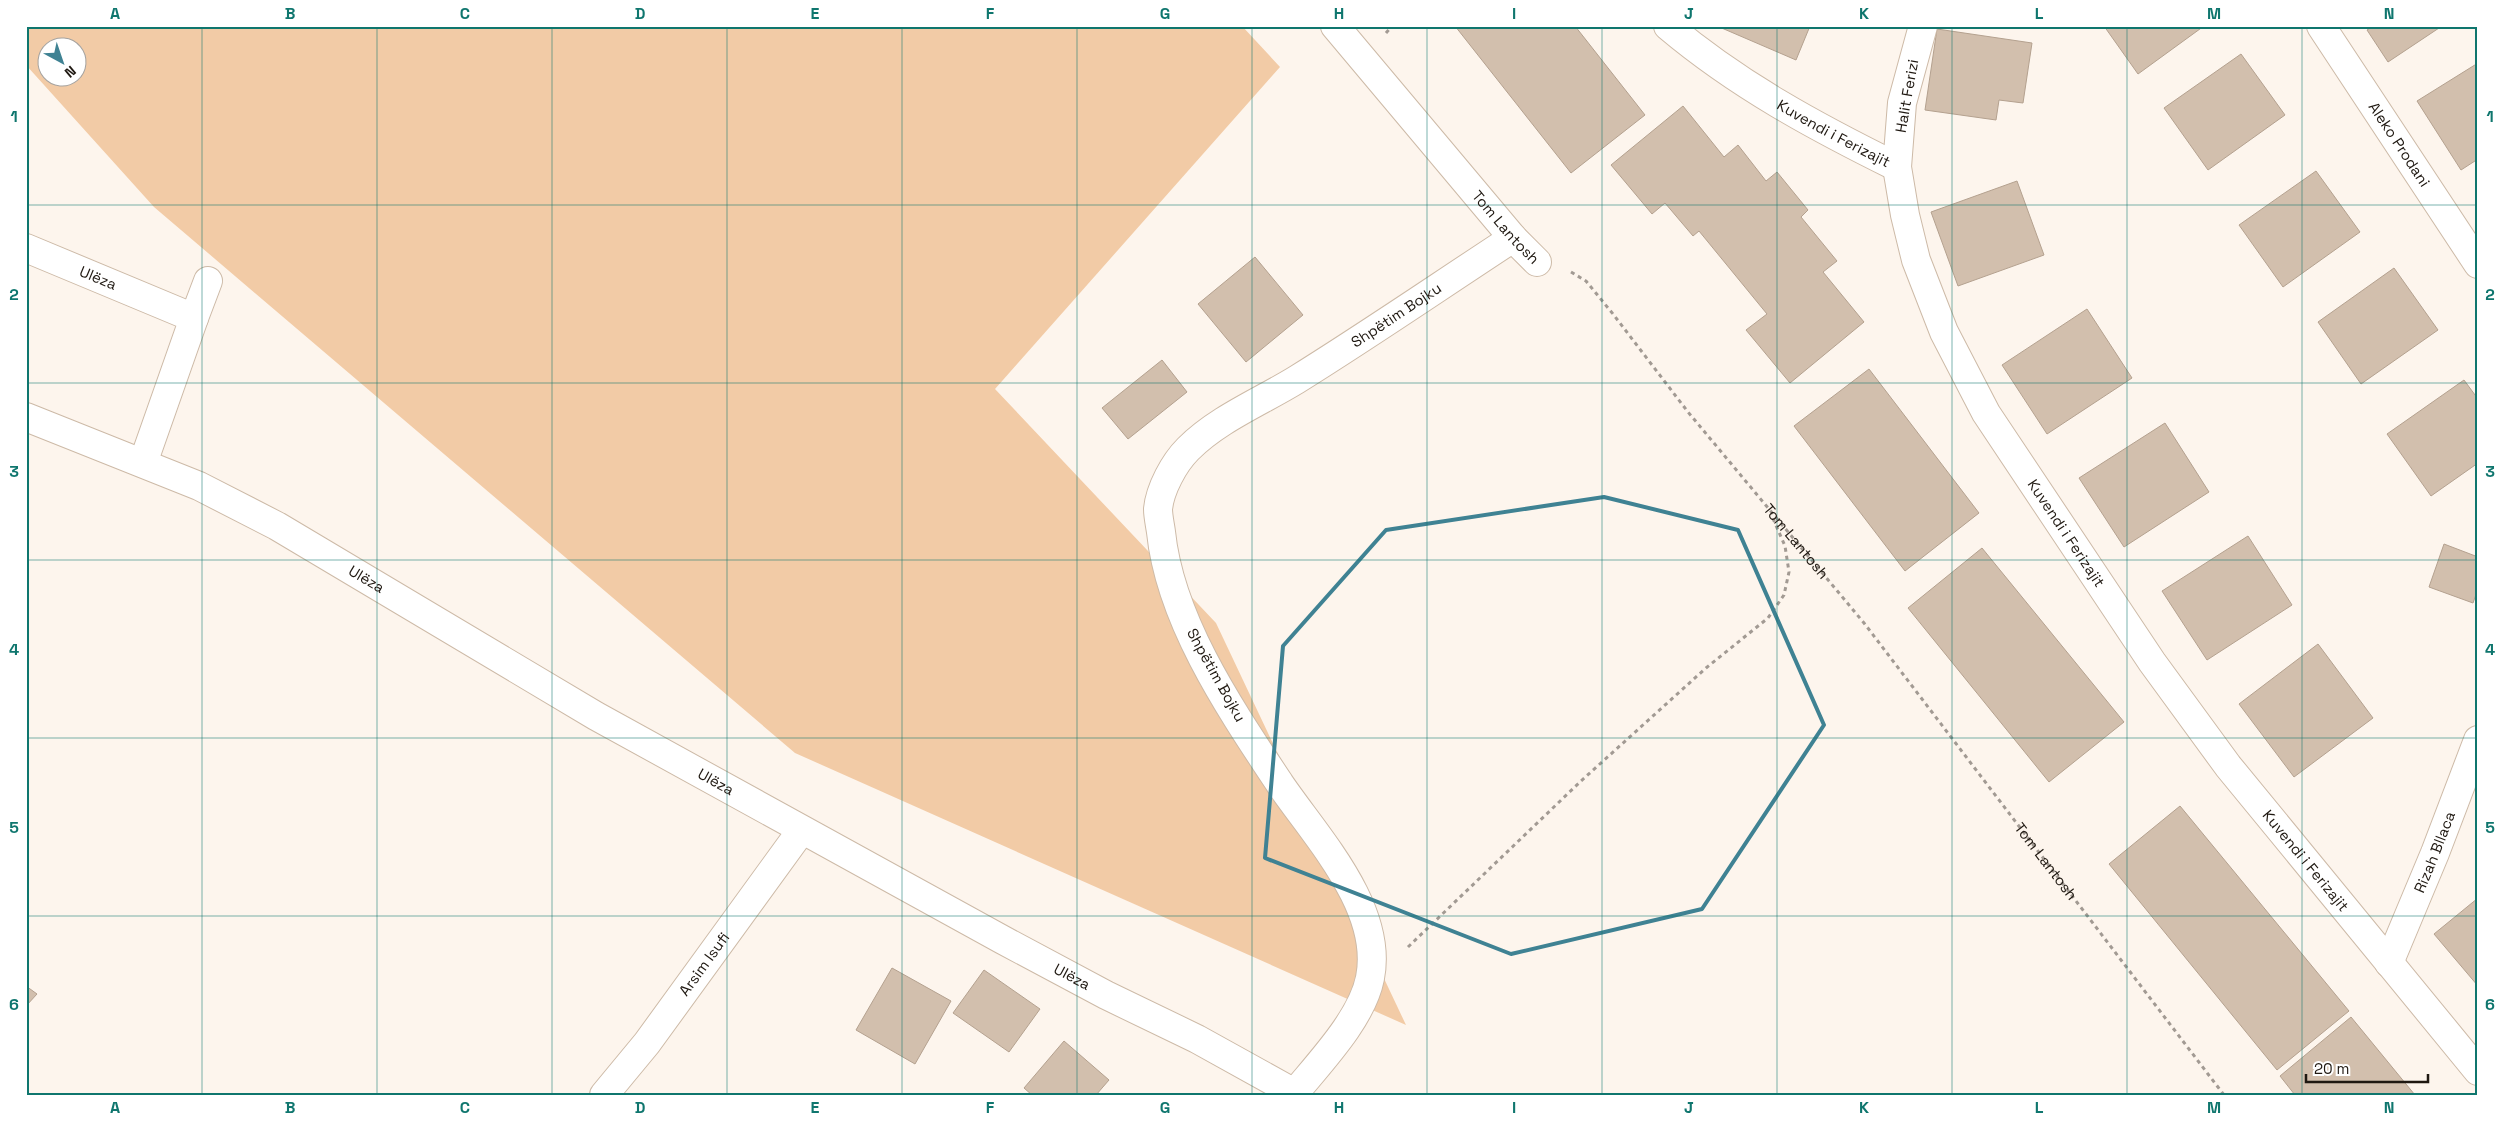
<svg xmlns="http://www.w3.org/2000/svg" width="2504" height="1121" font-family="'Space Grotesk',sans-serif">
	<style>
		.green { fill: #f2cba6; fill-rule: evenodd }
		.building { fill: #d2bfad; stroke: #b4a18f }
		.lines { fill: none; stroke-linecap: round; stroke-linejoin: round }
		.minor-casing { stroke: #cdbaa7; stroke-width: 30 }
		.path { stroke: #a29a93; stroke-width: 3; stroke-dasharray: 4 4; stroke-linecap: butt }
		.minor { stroke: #fff; stroke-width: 28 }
		.marked { fill: none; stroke: #3f8293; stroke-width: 4; stroke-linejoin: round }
		.grid { fill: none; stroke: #0f766e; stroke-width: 1; stroke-opacity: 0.55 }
		.labels { text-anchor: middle; stroke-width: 4.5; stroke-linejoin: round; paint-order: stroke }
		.street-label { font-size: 15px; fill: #1f1811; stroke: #fff }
		.neatline { fill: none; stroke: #0f766e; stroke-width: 2 }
		.grid-label { font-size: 16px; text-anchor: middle; font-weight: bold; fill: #0f766e }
	</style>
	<rect width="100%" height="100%" fill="#fdf5ed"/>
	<!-- green -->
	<path class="green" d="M26 26H1242L1280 67 995 389 1216 623 1406 1025 795 753 154 207 26 65ZM48 48H78V78H48Z"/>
	<!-- building -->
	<g class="building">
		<path d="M1455 26H1575L1645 115 1571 173Z"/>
		<path d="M1717 26H1810L1796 60Z"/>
		<path d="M2104 26H2204L2138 74Z"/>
		<path d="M2373 26H2442L2388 62 2367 30Z"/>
		<path d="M1937 29 2032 43 2023 103 1999 100 1996 120 1925 110Z"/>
		<path d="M2241 54 2285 115 2208 170 2164 108Z"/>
		<path d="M2478 63V159L2461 170 2417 101Z"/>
		<path d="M1683 106 1724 157 1738 145 1766 181 1777 172 1808 210 1801 217 1837 261 1823 272 1864 322 1790 383 1746 330 1767 314 1699 231 1693 236 1665 203 1652 214 1611 165Z"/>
		<path d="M2316 171 2360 232 2283 287 2239 225Z"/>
		<path d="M2017 181 2044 255 1958 286 1931 212Z"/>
		<path d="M1255 257 1303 315 1246 362 1198 304Z"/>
		<path d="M2394 268 2438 330 2361 384 2318 322Z"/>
		<path d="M2087 309 2132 378 2047 434 2002 365Z"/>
		<path d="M1162 360 1187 392 1128 439 1102 408Z"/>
		<path d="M1869 369 1979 513 1905 571 1794 426Z"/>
		<path d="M2464 380 2478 399V463L2431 496 2387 434Z"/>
		<path d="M2165 423 2209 492 2124 547 2079 478Z"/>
		<path d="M2248 536 2292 605 2207 660 2162 591Z"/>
		<path d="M2444 544 2478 557V589L2473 603 2429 587Z"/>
		<path d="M1982 548 2124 722 2049 782 1908 608Z"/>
		<path d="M2318 644 2373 718 2294 777 2239 704Z"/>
		<path d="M2180 806 2349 1011 2277 1070 2109 864Z"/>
		<path d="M2478 898V986L2434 934Z"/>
		<path d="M892 968 951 1001 915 1064 856 1030Z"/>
		<path d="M984 970 1040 1009 1009 1052 953 1013Z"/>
		<path d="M26 986 37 994 26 1006Z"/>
		<path d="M2351 1017 2415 1095H2295L2280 1076Z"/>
		<path d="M1064 1041 1109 1080 1096 1095H1032L1024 1088Z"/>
	</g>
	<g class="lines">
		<defs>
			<g id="minor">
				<path id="s2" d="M1335 26 1513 238 1537 262"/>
				<path id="s3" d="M1668 26C1738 85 1816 127 1897 167"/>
				<path id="s4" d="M1923 26 1902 103 1897 167 1905 215 1916 260 1944 332 1986 413 2152 662 2228 766 2478 1071"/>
				<path id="s5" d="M2321 26 2478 264"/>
				<path id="s6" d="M26 248 194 318 143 463"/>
				<path d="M194 318 208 281"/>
				<path id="s7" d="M26 417 199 486 277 526 596 716 1003 940 1106 995 1197 1039 1298 1095"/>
				<path id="s8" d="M2389 963 2435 853 2478 740"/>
				<path id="s9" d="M604 1095 647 1043 801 831"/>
				<path id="s10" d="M1293 1095C1319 1063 1362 1019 1370 978 1384 908 1316 837 1280 784 1231 710 1170 621 1161 532 1160 525 1158 516 1158 509 1160 489 1174 463 1188 449 1218 419 1260 402 1296 380 1370 334 1441 285 1513 238"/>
			</g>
		</defs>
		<!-- minor casing -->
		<use href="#minor" class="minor-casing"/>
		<!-- path -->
		<g class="path">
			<path d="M1386 33 1392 26"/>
			<path id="s1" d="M1571 272 1586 281 1613 314 1688 412 1864 623 2224 1095"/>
			<path d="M1408 947 1581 781 1706 668 1768 618 1784 595 1789 572 1785 546 1771 514"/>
		</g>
		<!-- minor -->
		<use href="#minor" class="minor"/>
	</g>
	<!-- marked area -->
	<path class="marked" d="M1604 497 1738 530 1824 725 1702 909 1511 954 1265 858 1283 646 1386 530Z"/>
	<!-- grid -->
	<path class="grid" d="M202 26V1095M377 26V1095M552 26V1095M727 26V1095M902 26V1095M1077 26V1095M1252 26V1095M1427 26V1095M1602 26V1095M1777 26V1095M1952 26V1095M2127 26V1095M2302 26V1095M26 205H2478M26 383H2478M26 560H2478M26 738H2478M26 916H2478"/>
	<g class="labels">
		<!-- street labels -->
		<g class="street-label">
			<text transform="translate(1907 96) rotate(-80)" y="5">Halit Ferizi</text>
			<text dy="5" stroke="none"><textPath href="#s3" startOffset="198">Kuvendi i Ferizajit</textPath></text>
			<text dy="5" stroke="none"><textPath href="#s5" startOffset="142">Aleko Prodani</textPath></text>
			<text dy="5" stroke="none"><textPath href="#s2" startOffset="264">Tom Lantosh</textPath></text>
			<text dy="5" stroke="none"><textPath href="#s6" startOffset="78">Ulëza</textPath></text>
			<text dy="5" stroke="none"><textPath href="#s10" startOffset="982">Shpëtim Bojku</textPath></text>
			<text dy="5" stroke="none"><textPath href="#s4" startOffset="552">Kuvendi i Ferizajit</textPath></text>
			<text dy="5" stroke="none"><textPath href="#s1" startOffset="352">Tom Lantosh</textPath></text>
			<text dy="5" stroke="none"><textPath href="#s7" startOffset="378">Ulëza</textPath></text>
			<text transform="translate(1216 675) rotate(61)" y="5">Shpëtim Bojku</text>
			<text dy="5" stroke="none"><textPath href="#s7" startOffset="782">Ulëza</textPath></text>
			<text dy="5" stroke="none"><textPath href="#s8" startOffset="120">Rizah Bllaca</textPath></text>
			<text dy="5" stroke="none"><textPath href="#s4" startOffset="958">Kuvendi i Ferizajit</textPath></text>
			<text dy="5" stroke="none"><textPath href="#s1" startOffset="758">Tom Lantosh</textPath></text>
			<text dy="5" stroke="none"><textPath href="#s9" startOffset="165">Arsim Isufi</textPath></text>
			<text dy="5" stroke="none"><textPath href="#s7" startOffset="1188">Ulëza</textPath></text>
		</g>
	</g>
	<!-- border -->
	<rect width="2504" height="1121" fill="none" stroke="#ffffff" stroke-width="55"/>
	<!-- north arrow -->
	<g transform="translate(62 62) rotate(140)"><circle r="24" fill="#ffffff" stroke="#a5a3a0"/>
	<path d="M0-4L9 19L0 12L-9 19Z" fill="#3f8293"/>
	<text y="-8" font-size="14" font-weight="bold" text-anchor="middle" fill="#1f1811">N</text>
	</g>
	<!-- scale -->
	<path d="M2306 1074v8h122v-8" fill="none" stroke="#1f1811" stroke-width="2.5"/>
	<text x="2314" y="1074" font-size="15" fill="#1f1811" stroke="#ffffff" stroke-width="4" paint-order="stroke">20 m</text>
	<rect x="28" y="28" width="2448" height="1066" class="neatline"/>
	<g class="grid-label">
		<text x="115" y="19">A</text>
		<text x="290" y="19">B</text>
		<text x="465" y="19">C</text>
		<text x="640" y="19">D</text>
		<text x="815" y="19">E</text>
		<text x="990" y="19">F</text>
		<text x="1165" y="19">G</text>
		<text x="1339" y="19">H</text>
		<text x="1514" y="19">I</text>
		<text x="1689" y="19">J</text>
		<text x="1864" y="19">K</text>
		<text x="2039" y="19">L</text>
		<text x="2214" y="19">M</text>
		<text x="2389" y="19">N</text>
		<text x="14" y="122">1</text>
		<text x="2490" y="122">1</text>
		<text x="14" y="300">2</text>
		<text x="2490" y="300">2</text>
		<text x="14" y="477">3</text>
		<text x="2490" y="477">3</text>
		<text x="14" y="655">4</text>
		<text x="2490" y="655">4</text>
		<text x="14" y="833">5</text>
		<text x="2490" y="833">5</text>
		<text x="14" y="1010">6</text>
		<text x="2490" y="1010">6</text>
		<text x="115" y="1113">A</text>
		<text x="290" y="1113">B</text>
		<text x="465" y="1113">C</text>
		<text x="640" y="1113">D</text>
		<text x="815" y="1113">E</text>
		<text x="990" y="1113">F</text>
		<text x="1165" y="1113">G</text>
		<text x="1339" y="1113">H</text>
		<text x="1514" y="1113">I</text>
		<text x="1689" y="1113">J</text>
		<text x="1864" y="1113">K</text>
		<text x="2039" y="1113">L</text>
		<text x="2214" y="1113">M</text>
		<text x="2389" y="1113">N</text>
	</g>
</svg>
